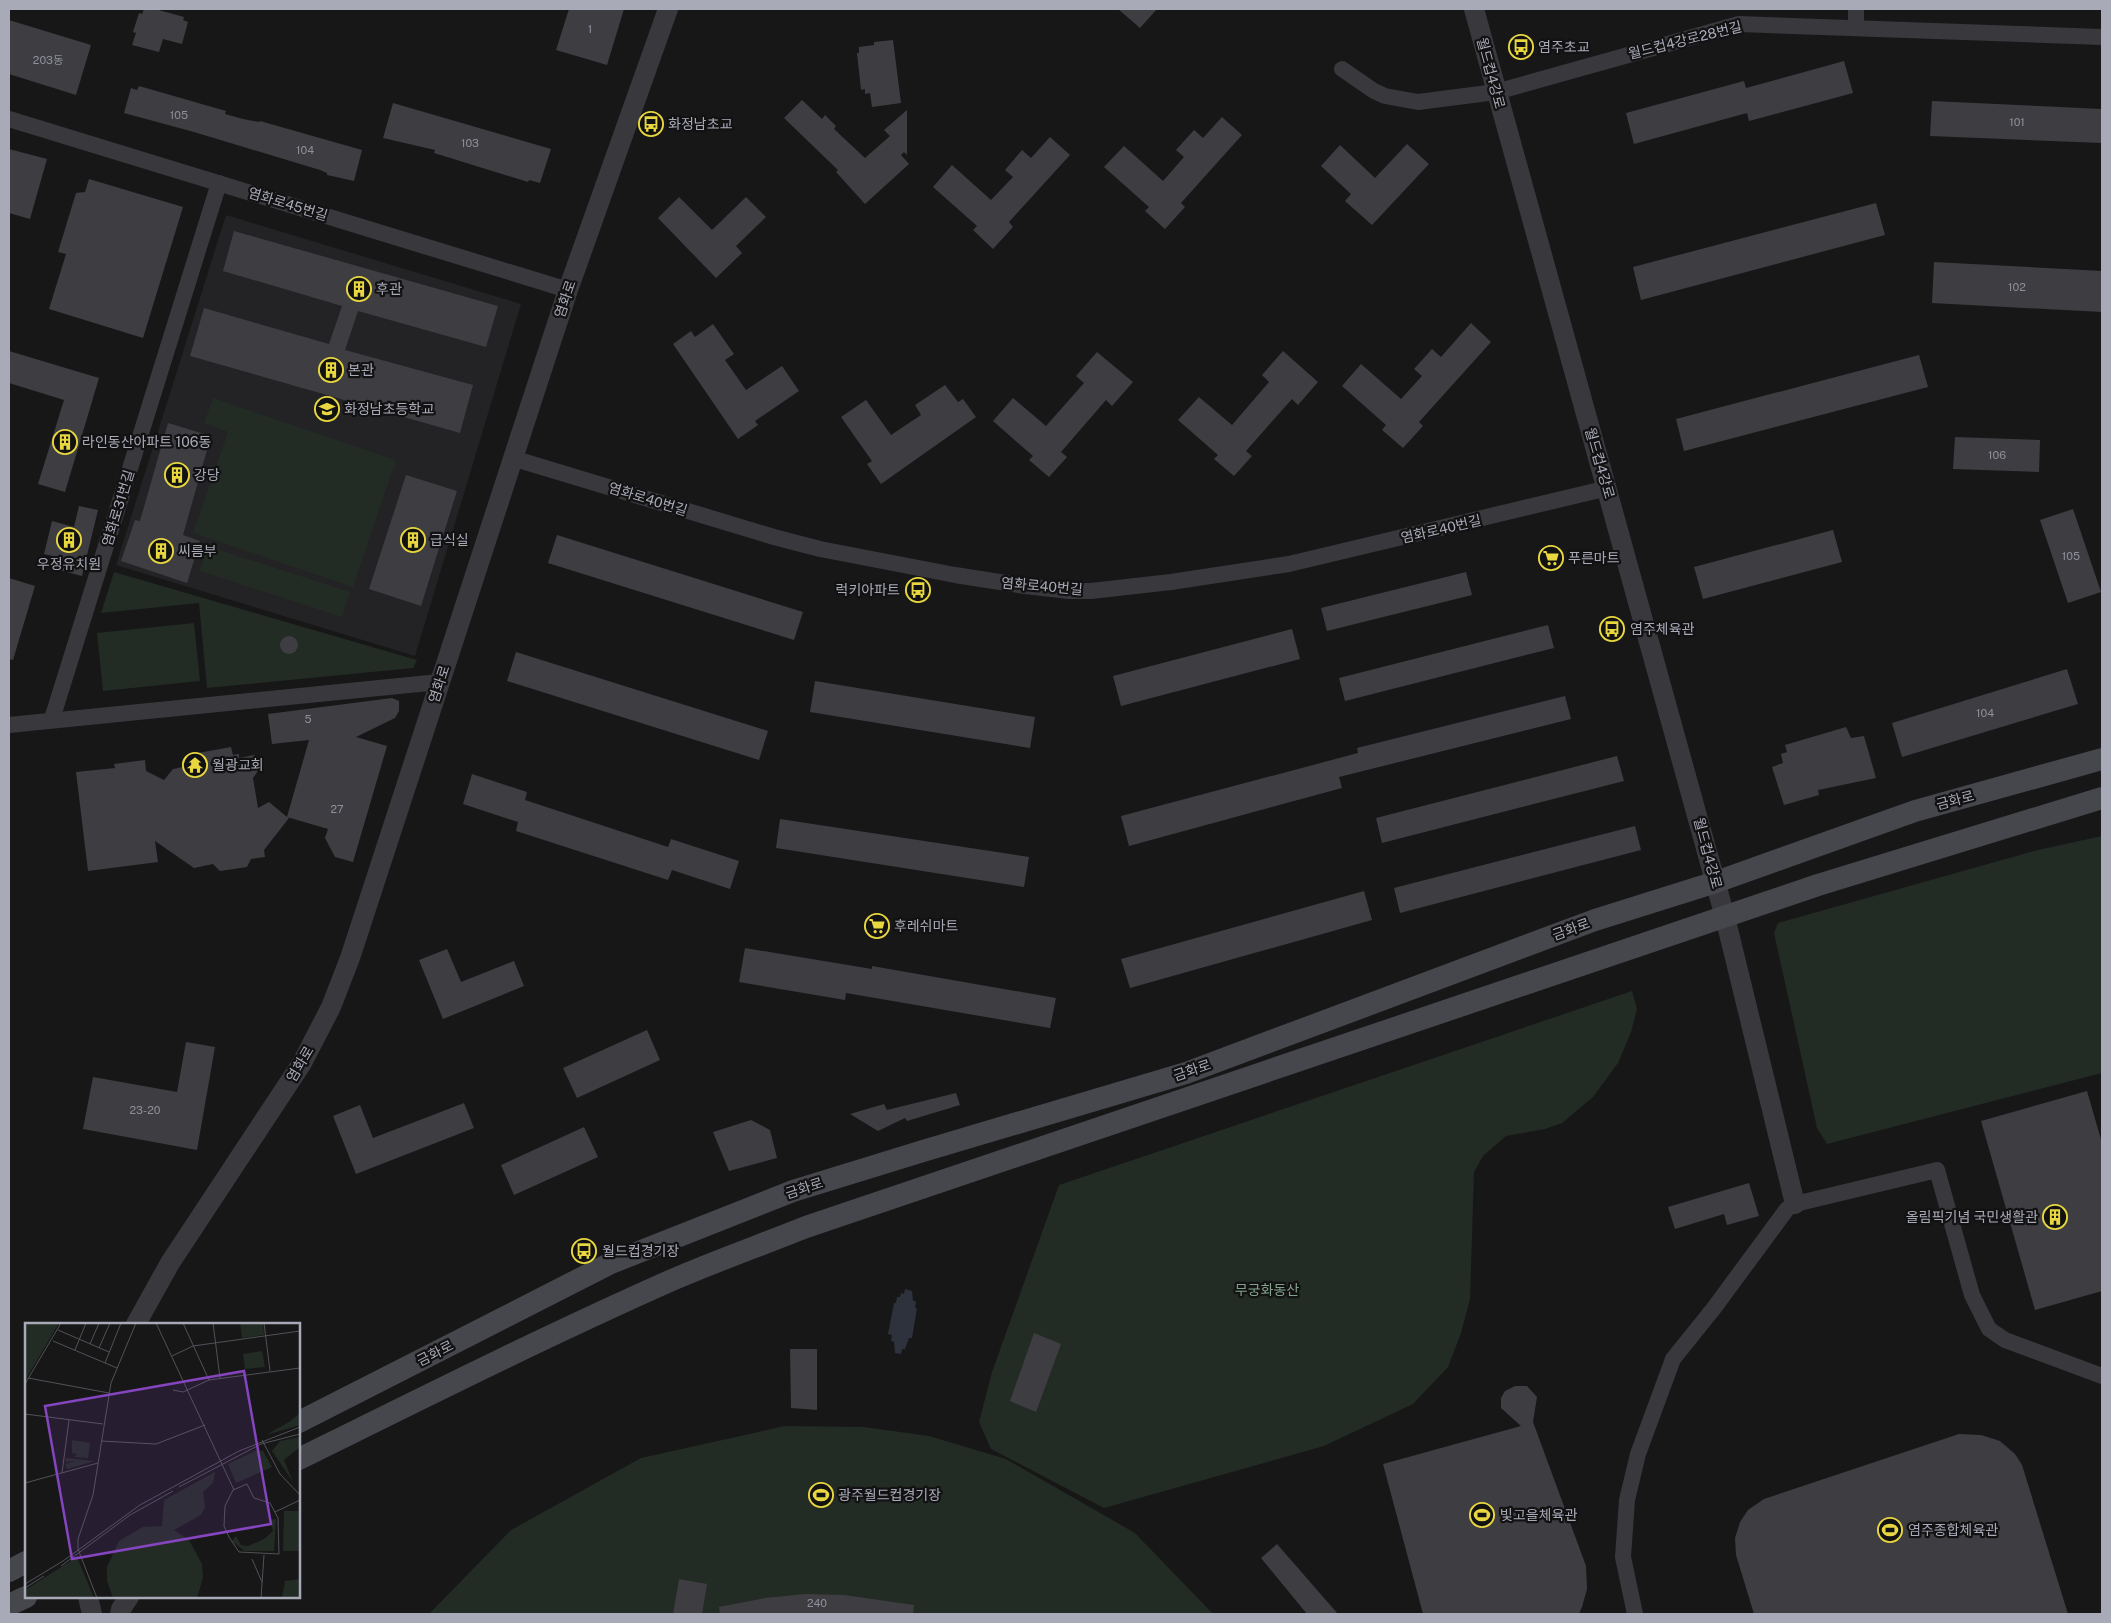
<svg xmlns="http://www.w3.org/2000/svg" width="2111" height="1623" font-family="'Public Sans','Noto Sans KR',sans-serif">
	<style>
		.built { fill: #232325 }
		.green { fill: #232b25 }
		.water { fill: #2d323c }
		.building { fill: #3e3e42 }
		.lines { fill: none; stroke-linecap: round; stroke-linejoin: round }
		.minor { stroke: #38383d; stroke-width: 16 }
		.tertiary { stroke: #38383d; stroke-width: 20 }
		.secondary { stroke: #46464d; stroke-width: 22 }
		.labels { text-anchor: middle; stroke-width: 4.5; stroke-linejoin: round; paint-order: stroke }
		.number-label { font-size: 11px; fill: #8e8f9a }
		.street-label { font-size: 14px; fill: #a9aab8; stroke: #121213 }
		.poi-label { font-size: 14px; fill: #a9aab8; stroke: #121213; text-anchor: start }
		.park-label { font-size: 14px; fill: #82a18b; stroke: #121213 }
		.inset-road { fill: none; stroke: #515258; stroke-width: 1 }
		.view { fill: #8445be; fill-opacity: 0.15; stroke: #8445be; stroke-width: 2.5 }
		.inset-edge { fill: none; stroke: #a9aab8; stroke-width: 2.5 }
	</style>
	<rect width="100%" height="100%" fill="#171718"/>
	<!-- built -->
	<path class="built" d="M226 215 521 304 415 656 116 565Z"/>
	<!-- green -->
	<g class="green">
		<path d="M213 398 396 460 353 587 193 533 228 432 204 423Z"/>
		<path d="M207 546 350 592 342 617 200 571Z"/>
		<path d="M114 572 417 660 413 668 207 688 199 603 101 613Z"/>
		<path d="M194 623 200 681 103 691 97 633Z"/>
		<path d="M2102 836V1073L1827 1144 1817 1128 1774 933 1778 923 2038 850Z"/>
		<path d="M1632 991 1637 1009 1631 1032 1618 1063 1593 1097 1562 1123 1545 1129 1506 1136 1483 1156 1474 1172 1470 1299 1461 1333 1448 1367 1413 1404 1324 1446 1104 1508 991 1449 979 1422 992 1372 1059 1185Z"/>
		<path d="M785 1426 864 1427 929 1436 1006 1459 1135 1533 1213 1614H429L511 1530 641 1458Z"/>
	</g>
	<!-- water -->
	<path class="water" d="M905 1289 912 1291 913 1301H916L915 1308H917L912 1338H909L905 1349H902L901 1354 895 1353 894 1342 891 1341 892 1335 888 1334 894 1303H896L897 1297H900L901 1293 904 1294Z"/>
	<!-- building -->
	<g class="building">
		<path d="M144 9H155L184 17 183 20 188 22 182 44 163 39 159 52 132 45 136 33 133 32 139 13 142 14Z"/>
		<path d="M569 9H624L607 65 556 50Z"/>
		<path d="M1118 9H1157L1140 28Z"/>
		<path d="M9 20 91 45 76 95 9 74Z"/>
		<path d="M893 40 901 103 872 107 870 93 865 94V89L861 90 857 53H859V47L874 45V42Z"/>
		<path d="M1844 61 1853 93 1749 121 1747 113 1634 144 1626 113 1744 81 1746 88Z"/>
		<path d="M139 86 226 111 225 114 243 119 259 122 260 121 362 150 354 181 327 175V173L320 170 194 132 124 113 131 88 137 90Z"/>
		<path d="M802 100 822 119 825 115 836 126 834 129 865 158 890 136 884 130 907 110V155L904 152 901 155 909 164 865 204 836 172 838 170 784 118Z"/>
		<path d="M1932 101 2102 109V143L1930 136Z"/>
		<path d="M393 103 551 149 540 183 529 180 528 182 434 153 435 150 383 138Z"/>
		<path d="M1222 117 1242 135 1181 203 1185 207 1165 229 1145 211 1149 207 1104 167 1124 146 1163 181 1184 157 1176 150 1194 130 1203 138Z"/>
		<path d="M1050 137 1070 155 1009 222 1013 227 993 249 973 230 977 226 933 187 952 165 991 200 1013 177 1005 170 1022 150 1031 158Z"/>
		<path d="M1407 144 1429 164 1372 225 1345 201 1351 194 1321 166 1340 145 1375 178Z"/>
		<path d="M9 149 47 159 30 219 9 213Z"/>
		<path d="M89 179 183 207 143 338 49 309 66 254 58 252 76 193 85 192Z"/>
		<path d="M679 197 712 230 746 197 766 217 736 246 742 253 716 278 658 218Z"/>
		<path d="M1876 203 1885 235 1641 300 1633 267Z"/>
		<path d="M234 231 498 306 486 347 358 311 345 350 473 385 460 433 190 356 204 308 329 344 342 306 223 271Z"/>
		<path d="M1934 262 2102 271V312L1932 303Z"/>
		<path d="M1471 323 1491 342 1419 422 1423 426 1403 448 1382 430 1386 425 1342 386 1361 364 1401 399 1422 376 1414 369 1432 349 1441 357Z"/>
		<path d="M713 324 734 354 725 360 746 390 782 366 799 391 755 421 758 425 738 439 673 344 691 331 695 337Z"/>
		<path d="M9 351 99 378 65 492 38 484 64 400 9 383Z"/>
		<path d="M1283 351 1318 382 1298 405 1292 399 1246 451 1252 456 1234 476 1214 459 1218 455 1178 420 1199 397 1232 425 1269 382 1262 375Z"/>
		<path d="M1097 352 1133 382 1112 406 1106 400 1061 452 1067 457 1049 477 1029 460 1033 456 993 421 1013 398 1046 426 1084 383 1076 376Z"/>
		<path d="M1919 355 1928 387 1684 451 1676 419Z"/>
		<path d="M945 385 958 402 963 399 976 417 881 484 867 464 872 461 841 417 866 400 891 435 921 415 915 405Z"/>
		<path d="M168 423 211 436 183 535 200 541 187 583 121 561 135 520 140 521Z"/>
		<path d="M1955 437 2040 440 2039 472 1953 469Z"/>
		<path d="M406 475 457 491 421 606 369 589Z"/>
		<path d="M79 506 98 510 82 576 59 570 62 558 44 554 52 521 74 527Z"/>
		<path d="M2073 509 2101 592 2068 603 2040 520Z"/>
		<path d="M1833 530 1842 562 1703 599 1694 567Z"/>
		<path d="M557 535 803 612 794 640 548 563Z"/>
		<path d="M1466 572 1472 595 1327 631 1321 608Z"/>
		<path d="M9 578 35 586 13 660 9 659Z"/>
		<path d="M1548 625 1554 648 1345 701 1339 678Z"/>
		<path d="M1292 629 1300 659 1121 706 1113 676Z"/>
		<circle cx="289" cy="645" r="9"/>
		<path d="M516 652 768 731 759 760 507 681Z"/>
		<path d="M2067 669 2078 704 1902 757 1892 723Z"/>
		<path d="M815 681 1035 717 1030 748 810 712Z"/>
		<path d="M1565 696 1571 719 1339 777 1342 788 1129 846 1121 816 1358 753 1357 748Z"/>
		<path d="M392 698 399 701V711L395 718 356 737 387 746 353 862 335 857 325 838 328 829 287 817 289 818 264 850 265 857 251 859 247 867 220 871 213 864 194 868 155 841 158 862 88 871 76 772 115 768 114 764 145 760 146 771 164 780 173 769 183 767 182 761 188 760 187 755 231 747 233 755 239 754V758L254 755 264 762 253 778 258 808 269 802 287 817 309 740 272 744 268 714Z"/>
		<path d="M1846 727 1851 738 1864 736 1876 778 1818 790 1819 795 1784 805 1772 767 1783 763 1781 754 1787 752 1785 745Z"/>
		<path d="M1617 756 1624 781 1382 843 1376 818Z"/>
		<path d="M472 774 527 792 525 800 668 847 671 839 739 861 730 889 672 870 668 880 516 831 518 822 463 804Z"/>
		<path d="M780 819 1029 857 1024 887 776 848Z"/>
		<path d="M1635 826 1641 850 1400 913 1394 888Z"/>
		<path d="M1364 891 1372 920 1130 988 1121 959Z"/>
		<path d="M745 948 872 969V966L1056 998 1050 1028 846 993 845 1000 739 982Z"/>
		<path d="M447 949 461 982 514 961 524 986 443 1019 419 960Z"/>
		<path d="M647 1030 660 1060 577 1098 563 1068Z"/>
		<path d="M186 1042 215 1047 197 1150 83 1129 93 1077 177 1092Z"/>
		<path d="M2087 1091 2102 1143V1291L2035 1310 1981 1121Z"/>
		<path d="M956 1093 960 1105 907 1121 905 1118 878 1131 850 1114 884 1104 887 1110Z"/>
		<path d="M464 1103 474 1128 356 1174 333 1116 360 1105 373 1138Z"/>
		<path d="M751 1120 770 1130 777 1158 729 1171 713 1132Z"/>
		<path d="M584 1127 598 1157 514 1195 501 1165Z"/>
		<path d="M1749 1183 1759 1216 1727 1225 1724 1214 1675 1229 1668 1207Z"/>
		<path d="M1034 1333 1061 1344 1036 1412 1010 1401Z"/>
		<path d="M790 1349H817V1410L791 1408Z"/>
		<path d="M1515 1386H1527L1537 1397 1533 1422 1586 1566 1587 1589 1582 1607 1579 1614H1423L1383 1464 1521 1426 1501 1408V1398L1505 1391Z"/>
		<path d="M1959 1434 1981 1435 2000 1441 2015 1454 2022 1465 2068 1614H1754L1736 1555 1735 1538 1740 1522 1748 1510 1764 1499Z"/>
		<path d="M1277 1544 1338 1614H1307L1261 1558Z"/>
		<path d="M679 1579 707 1584 702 1614H673Z"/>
		<path d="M805 1594 844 1595 914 1605 913 1614H720L719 1607 765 1598Z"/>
	</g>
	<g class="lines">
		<!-- minor -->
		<g class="minor">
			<path d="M1856 27V9"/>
			<path d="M1342 69 1374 91 1385 96 1418 102 1496 92 1739 24 2102 37"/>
			<path d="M9 119 568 290"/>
			<path d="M512 458 774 537 820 549 955 575 1025 586 1069 591H1091L1171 582 1289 564 1608 488"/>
			<path d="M52 719 219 183"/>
			<path d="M9 725 439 682"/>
			<path d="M1635 1614 1623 1557 1627 1500 1638 1454 1673 1359 1714 1308 1787 1209 1795 1204 1937 1170 1972 1295 1989 1329 2005 1340 2102 1376"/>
		</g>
		<!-- tertiary -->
		<g class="tertiary">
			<path d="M1474 9 1725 917 1795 1204"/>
			<path d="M136 1324 170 1263 302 1063 331 1007 350 958 568 290 668 9"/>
			<path d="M88 1597 92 1614"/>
			<path d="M120 1614 121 1609 129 1597"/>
		</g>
		<!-- secondary -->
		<g class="secondary">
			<path d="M299 1422 611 1263 793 1191 923 1151 1186 1073 1595 920 1716 882 1915 811 2102 759"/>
			<path d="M299 1459C422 1398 546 1336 672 1280 716 1261 761 1245 806 1227L1818 885 2102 798"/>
			<path d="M9 1571 26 1562"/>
			<path d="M9 1605 26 1597"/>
		</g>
	</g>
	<!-- icons -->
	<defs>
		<symbol id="bus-ring" viewBox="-11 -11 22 22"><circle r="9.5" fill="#121213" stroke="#e8d73f" stroke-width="1.5"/><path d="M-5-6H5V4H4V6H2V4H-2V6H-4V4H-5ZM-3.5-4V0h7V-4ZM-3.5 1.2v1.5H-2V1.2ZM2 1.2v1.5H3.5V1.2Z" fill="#e8d73f"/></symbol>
		<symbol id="building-ring" viewBox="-11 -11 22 22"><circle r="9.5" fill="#121213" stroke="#e8d73f" stroke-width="1.5"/><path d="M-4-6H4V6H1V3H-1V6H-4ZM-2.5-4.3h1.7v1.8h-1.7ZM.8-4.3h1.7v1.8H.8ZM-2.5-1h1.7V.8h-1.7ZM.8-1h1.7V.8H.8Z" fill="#e8d73f"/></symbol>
		<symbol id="school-ring" viewBox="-11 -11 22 22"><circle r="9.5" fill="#121213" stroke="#e8d73f" stroke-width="1.5"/><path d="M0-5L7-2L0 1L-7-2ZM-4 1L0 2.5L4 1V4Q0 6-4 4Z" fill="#e8d73f"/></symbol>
		<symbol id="supermarket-ring" viewBox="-11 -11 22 22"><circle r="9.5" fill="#121213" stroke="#e8d73f" stroke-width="1.5"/><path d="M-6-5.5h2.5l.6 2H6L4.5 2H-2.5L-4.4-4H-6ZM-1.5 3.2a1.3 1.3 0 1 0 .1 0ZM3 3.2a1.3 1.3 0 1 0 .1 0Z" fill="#e8d73f"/></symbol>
		<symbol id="temple-ring" viewBox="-11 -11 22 22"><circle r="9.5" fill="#121213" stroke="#e8d73f" stroke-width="1.5"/><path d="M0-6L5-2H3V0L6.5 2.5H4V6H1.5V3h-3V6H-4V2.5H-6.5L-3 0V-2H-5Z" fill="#e8d73f"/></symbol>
		<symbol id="stadium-ring" viewBox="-11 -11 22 22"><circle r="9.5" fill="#121213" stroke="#e8d73f" stroke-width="1.5"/><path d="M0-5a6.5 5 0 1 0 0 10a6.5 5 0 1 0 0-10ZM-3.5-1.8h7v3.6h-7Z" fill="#e8d73f"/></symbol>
	</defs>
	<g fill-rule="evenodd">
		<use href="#bus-ring" x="1507" y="33" width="28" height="28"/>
		<use href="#bus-ring" x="637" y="110" width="28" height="28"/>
		<use href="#building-ring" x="345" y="275" width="28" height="28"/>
		<use href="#building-ring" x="317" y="356" width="28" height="28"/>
		<use href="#school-ring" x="313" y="395" width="28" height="28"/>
		<use href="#building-ring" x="51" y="428" width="28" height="28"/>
		<use href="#building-ring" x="163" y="461" width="28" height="28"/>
		<use href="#building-ring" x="55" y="526" width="28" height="28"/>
		<use href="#building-ring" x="399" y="526" width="28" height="28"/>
		<use href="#building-ring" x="147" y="537" width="28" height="28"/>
		<use href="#supermarket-ring" x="1537" y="544" width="28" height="28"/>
		<use href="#bus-ring" x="904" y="576" width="28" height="28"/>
		<use href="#bus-ring" x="1598" y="615" width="28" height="28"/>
		<use href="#temple-ring" x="181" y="751" width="28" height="28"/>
		<use href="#supermarket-ring" x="863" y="912" width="28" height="28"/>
		<use href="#building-ring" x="2041" y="1203" width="28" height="28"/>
		<use href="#bus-ring" x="570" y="1237" width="28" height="28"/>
		<use href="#stadium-ring" x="807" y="1481" width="28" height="28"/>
		<use href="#stadium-ring" x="1468" y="1501" width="28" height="28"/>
		<use href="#stadium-ring" x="1876" y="1516" width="28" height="28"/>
	</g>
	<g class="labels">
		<!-- number labels -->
		<g class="number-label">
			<text x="590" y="33">1</text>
			<text x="48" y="64">203동</text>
			<text x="179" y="119">105</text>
			<text x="2017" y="126">101</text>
			<text x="470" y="147">103</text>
			<text x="305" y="154">104</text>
			<text x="2017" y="291">102</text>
			<text x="1997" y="459">106</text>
			<text x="2071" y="560">105</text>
			<text x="1985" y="717">104</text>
			<text x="308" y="723">5</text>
			<text x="337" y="813">27</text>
			<text x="145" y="1114">23-20</text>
			<text x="817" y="1607">240</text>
		</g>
		<!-- street labels -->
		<g class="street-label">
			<text transform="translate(1685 40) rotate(-14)" y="5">월드컵4강로28번길</text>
			<text transform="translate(1491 73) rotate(75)" y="5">월드컵4강로</text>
			<text transform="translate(288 204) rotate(17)" y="5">염화로45번길</text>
			<text transform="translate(565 299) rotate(-71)" y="5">염화로</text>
			<text transform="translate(1600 463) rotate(74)" y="5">월드컵4강로</text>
			<text transform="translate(648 499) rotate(17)" y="5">염화로40번길</text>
			<text transform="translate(118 508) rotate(-73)" y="5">염화로31번길</text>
			<text transform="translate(1441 529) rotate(-13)" y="5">염화로40번길</text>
			<text transform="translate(1042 586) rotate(5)" y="5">염화로40번길</text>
			<text transform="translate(439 684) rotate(-72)" y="5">염화로</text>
			<text transform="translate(1955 800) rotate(-15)" y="5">금화로</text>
			<text transform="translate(1708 853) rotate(75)" y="5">월드컵4강로</text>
			<text transform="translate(1571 929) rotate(-20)" y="5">금화로</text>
			<text transform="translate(300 1064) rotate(-59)" y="5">염화로</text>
			<text transform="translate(1192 1070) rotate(-19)" y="5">금화로</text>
			<text transform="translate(804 1188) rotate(-18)" y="5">금화로</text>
			<text transform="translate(435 1353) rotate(-27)" y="5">금화로</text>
		</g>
		<!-- poi labels -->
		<g class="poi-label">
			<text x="1538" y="52">염주초교</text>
			<text x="668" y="129">화정남초교</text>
			<text x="376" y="294">후관</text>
			<text x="348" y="375">본관</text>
			<text x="344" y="414">화정남초등학교</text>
			<text x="82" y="447">라인동산아파트 106동</text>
			<text x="194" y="480">강당</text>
			<text x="430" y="545">급식실</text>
			<text x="178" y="556">씨름부</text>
			<text x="1568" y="563">푸른마트</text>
			<text x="69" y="569" text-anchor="middle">우정유치원</text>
			<text x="900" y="595" text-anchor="end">럭키아파트</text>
			<text x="1630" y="634">염주체육관</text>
			<text x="212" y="770">월광교회</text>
			<text x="894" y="931">후레쉬마트</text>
			<text x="2038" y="1222" text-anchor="end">올림픽기념 국민생활관</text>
			<text x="602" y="1256">월드컵경기장</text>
			<text x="838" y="1500">광주월드컵경기장</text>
			<text x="1500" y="1520">빛고을체육관</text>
			<text x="1908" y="1535">염주종합체육관</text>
		</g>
		<!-- park labels -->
		<g class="park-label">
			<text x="1267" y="1295">무궁화동산</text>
		</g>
	</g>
	<!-- overview -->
	<g transform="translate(25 1323)">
		<rect width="275" height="275" fill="#171718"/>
		<path d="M0 0H34L0 58ZM215 0H238L239 12 217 15ZM237 28 240 44 220 46 218 31ZM275 90V102L241 112 264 99ZM275 114V124L259 137 268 159 247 128 255 118ZM47 117 65 120 63 135 49 134 52 131 47 130ZM232 127 238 128 247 144 211 160 203 141ZM41 135 70 138 42 146 40 141 50 138 40 139ZM190 149 188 160 178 169 180 184 176 192 149 207 164 217 177 241 178 255 172 275H88L82 258V244L94 218 118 204 137 203 139 177ZM259 188H275V228H258ZM251 196 249 228H219L207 218 211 213 216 222 223 223 239 216 248 208 245 197ZM52 234 69 275H0V267ZM275 256V275L257 274 260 258Z" fill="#232b25"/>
		<path class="inset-road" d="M131 0 209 167M158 0 184 57M188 0 195 55M239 0 245 48M33 7 84 29M28 18 92 45M65 21 74 0M74 25 85 0M50 27 61 0M147 33 168 23 275 8M80 40 96 0M3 55 84 70M0 61 36 0M148 67 158 69 184 57 275 45M0 91 78 101M237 117 255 151 275 172M76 118 131 121 180 102M37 150 44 97M0 160 73 140M222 161 229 175 245 180 253 195 254 231 214 229 204 214 199 203 200 183 208 167ZM154 164 236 121 275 111M250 189 275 177M227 236 237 259M36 243 105 192 148 168M0 261 38 238 115 182 214 128 275 104M0 265 19 253M72 275 53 226V216L68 172 86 60 111 0M236 275 239 232"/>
		<path class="view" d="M219 48 246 201 47 236 20 83Z"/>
		<rect width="275" height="275" class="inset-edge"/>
	</g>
	<!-- border -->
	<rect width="2111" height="1623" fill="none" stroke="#a9aab8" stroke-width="20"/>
</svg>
